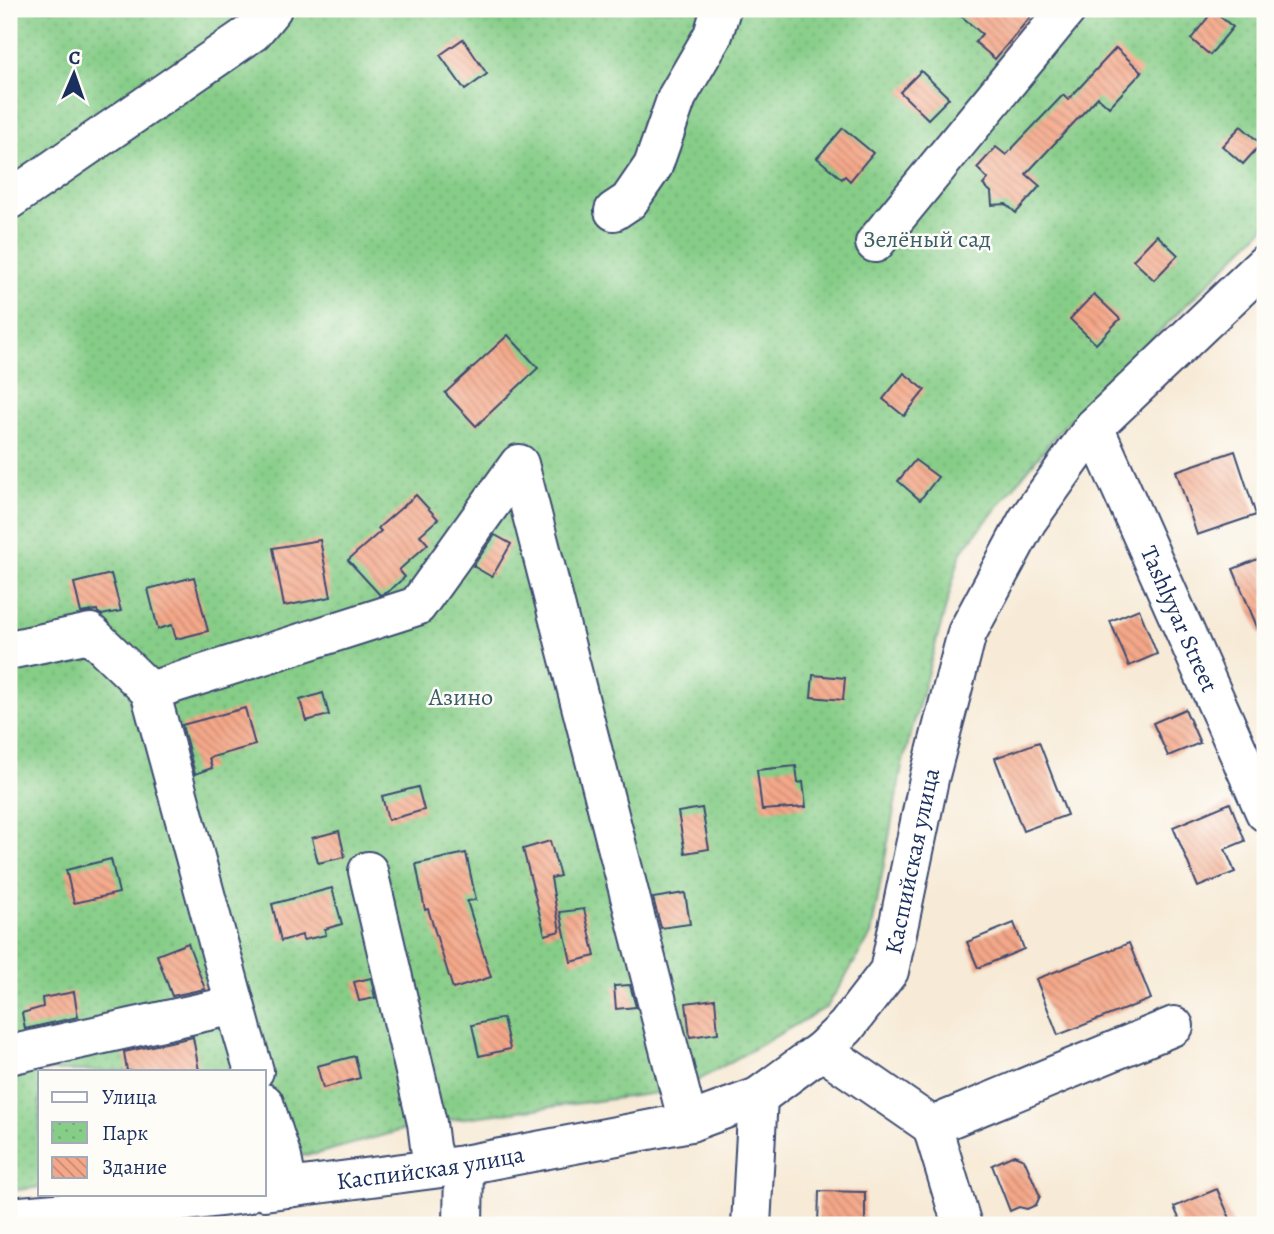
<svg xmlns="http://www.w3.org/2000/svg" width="1274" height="1234" font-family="Alegreya,serif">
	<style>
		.park { fill: url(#park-dots); stroke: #507e73; stroke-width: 2 }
		.building { fill: url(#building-back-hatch) }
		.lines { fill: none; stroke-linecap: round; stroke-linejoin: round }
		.minor-casing { stroke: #3c4b70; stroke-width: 42 }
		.minor { stroke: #fff; stroke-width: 38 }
		.labels { text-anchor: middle; stroke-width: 5; stroke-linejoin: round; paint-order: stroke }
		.park-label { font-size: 24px; fill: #3b5e6b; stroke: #fdfcf7 }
		.street-label { font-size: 24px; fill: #1b2f5e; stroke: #fdfcf7 }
	</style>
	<defs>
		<pattern id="park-dots" width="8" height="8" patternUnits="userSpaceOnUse" patternTransform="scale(1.75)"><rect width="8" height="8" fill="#86cd88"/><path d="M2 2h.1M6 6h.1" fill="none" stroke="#73b078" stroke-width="1.8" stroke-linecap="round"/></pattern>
		<pattern id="building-back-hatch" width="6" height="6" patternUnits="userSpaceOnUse" patternTransform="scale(1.75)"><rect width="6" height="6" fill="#f5a889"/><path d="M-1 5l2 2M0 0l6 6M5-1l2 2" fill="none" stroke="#c68973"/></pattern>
	</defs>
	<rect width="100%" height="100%" fill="#fdfcf7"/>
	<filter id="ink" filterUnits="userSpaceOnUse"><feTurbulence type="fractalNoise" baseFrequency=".0143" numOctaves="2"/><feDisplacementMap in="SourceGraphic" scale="14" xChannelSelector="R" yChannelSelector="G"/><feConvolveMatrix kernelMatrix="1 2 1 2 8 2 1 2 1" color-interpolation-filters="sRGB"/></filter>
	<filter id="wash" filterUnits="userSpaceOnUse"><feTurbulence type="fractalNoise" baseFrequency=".00686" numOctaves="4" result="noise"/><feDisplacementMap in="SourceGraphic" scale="28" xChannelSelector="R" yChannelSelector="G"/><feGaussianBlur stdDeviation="1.57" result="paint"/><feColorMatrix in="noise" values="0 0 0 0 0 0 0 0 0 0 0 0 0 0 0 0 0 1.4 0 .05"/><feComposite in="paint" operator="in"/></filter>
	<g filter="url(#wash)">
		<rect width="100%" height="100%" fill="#f7ead6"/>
		<!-- park -->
		<path class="park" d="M9 9H1265V227L1060 430 961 552 902 766 871 935 827 1007 681 1090 427 1123 316 1154 264 1160V1071H40V1187L9 1191Z"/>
		<g id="blocks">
			<!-- building -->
			<g class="building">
				<path d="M953 9H1037L995 59 975 42 982 34Z"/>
				<path d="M1213 11 1233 27 1210 55 1191 39Z"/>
				<path d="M463 39 487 74 465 90 440 55Z"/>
				<path d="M1116 48 1142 72 1109 107 1098 97 1026 174 1040 186 1016 213 1006 204 992 205 991 192 983 185 988 179 977 168 996 147 1006 155 1063 95 1068 100Z"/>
				<path d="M921 71 949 98 928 119 900 92Z"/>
				<path d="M1241 126 1261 144 1243 164 1222 146Z"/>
				<path d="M843 128 873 153 850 181 845 176 842 179 817 158Z"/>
				<path d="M1157 235 1178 255 1154 280 1133 260Z"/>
				<path d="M1094 294 1120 319 1096 344 1070 319Z"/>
				<path d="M508 335 538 368 476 426 445 393Z"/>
				<path d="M904 373 925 390 904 416 883 399Z"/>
				<path d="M1235 451 1256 515 1197 535 1176 471Z"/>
				<path d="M915 460 938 477 920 500 898 481Z"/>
				<path d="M416 495 438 519 420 535 428 544 399 570 405 577 388 592 380 595 348 560 381 531 378 528Z"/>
				<path d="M495 535 511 544 492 577 473 566Z"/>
				<path d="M320 540 331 597 284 606 273 548Z"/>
				<path d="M1265 556V646L1233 569Z"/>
				<path d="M111 574 121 611 102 615 98 613 97 610 81 613 74 583Z"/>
				<path d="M194 577 208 631 176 639 172 625 158 629 148 589Z"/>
				<path d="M1139 609 1157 654 1129 666 1110 621Z"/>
				<path d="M813 675 845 678 843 700 811 697Z"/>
				<path d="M323 693 329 715 306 721 300 700Z"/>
				<path d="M245 708 255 745 209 758 212 768 195 774 182 725Z"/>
				<path d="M1185 709 1200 743 1168 756 1153 723Z"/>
				<path d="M1039 742 1067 815 1023 831 995 758Z"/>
				<path d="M796 766 798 783 803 782 806 807 762 810 757 770Z"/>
				<path d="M418 787 424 810 388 820 382 796Z"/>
				<path d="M1230 803 1245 841 1225 849 1235 872 1198 887 1173 827Z"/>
				<path d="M702 808 709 849 685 853 678 812Z"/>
				<path d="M339 831 345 857 318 863 312 838Z"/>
				<path d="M550 841 560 876 551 878 560 931 545 935 523 849Z"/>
				<path d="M466 853 476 900 467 901 491 977 453 989 428 909 425 910 416 864Z"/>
				<path d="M111 859 119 893 74 903 66 870Z"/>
				<path d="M332 888 342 924 325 929 326 935 303 940 302 935 281 941 272 904Z"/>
				<path d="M685 893 690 924 661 928 653 898Z"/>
				<path d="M584 909 595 956 571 962 560 912Z"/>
				<path d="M1014 923 1024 949 978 968 967 942Z"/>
				<path d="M188 943 205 989 172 996 157 955Z"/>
				<path d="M1129 943 1151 999 1058 1035 1036 979Z"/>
				<path d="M371 978 375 998 359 1001 354 982Z"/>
				<path d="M630 985 636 1007 616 1009 614 986Z"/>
				<path d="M74 992 78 1017 25 1029 22 1013 43 1007 42 998Z"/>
				<path d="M715 999 718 1033 690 1037 686 1003Z"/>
				<path d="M503 1018 510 1049 479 1056 472 1025Z"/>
				<path d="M193 1037 199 1071H127L124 1052Z"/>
				<path d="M355 1056 360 1078 323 1088 317 1066Z"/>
				<path d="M1014 1155 1024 1159 1040 1196 1036 1205 1027 1209 1019 1207 1010 1211 992 1165Z"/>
				<path d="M1217 1189 1233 1225H1182L1174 1207Z"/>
				<path d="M819 1191 865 1192V1225H818Z"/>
			</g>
		</g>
	</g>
	<g filter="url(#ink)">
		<use href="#blocks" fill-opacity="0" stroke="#3c4b70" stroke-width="2"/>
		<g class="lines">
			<defs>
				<g id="minor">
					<path d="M9 200 253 32 272 9"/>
					<path d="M614 211 629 201 653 166 677 97 713 35 721 9"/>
					<path d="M875 243 1067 9"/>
					<path id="s1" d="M1094 427 1265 812"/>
					<path d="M9 650 90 633 150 691 417 606 519 464 684 1107 690 1122"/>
					<path d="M150 691 243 1034 254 1071"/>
					<path d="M368 871 427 1123 430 1147 436 1168"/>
					<path d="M822 1050 932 1126 962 1225"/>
					<path d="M9 1055 235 1005"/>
					<path d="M264 1103 282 1158 288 1188"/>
					<path d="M932 1126 1174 1026"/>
					<path id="s2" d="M264 1191 464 1165 690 1122 758 1097 822 1050 846 1027 889 971 929 779 967 633 1027 521 1094 427 1265 264"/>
					<path d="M9 1217 172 1203 245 1194"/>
					<path d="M463 1225 464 1165"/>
					<path d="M751 1225 758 1097"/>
				</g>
			</defs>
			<!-- minor casing -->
			<use href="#minor" class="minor-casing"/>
			<!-- minor -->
			<use href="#minor" class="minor"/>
		</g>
	</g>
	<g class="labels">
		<!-- park labels -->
		<g class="park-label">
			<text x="927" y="247">Зелёный сад</text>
			<text x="461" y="705">Азино</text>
		</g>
		<!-- street labels -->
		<g class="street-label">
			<text dy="8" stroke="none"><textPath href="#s1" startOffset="210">Tashlyyar Street</textPath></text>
			<text dy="8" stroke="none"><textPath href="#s2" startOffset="800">Каспийская улица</textPath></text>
			<text dy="8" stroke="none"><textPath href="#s2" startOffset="168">Каспийская улица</textPath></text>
		</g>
	</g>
	<!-- margin -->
	<rect width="1274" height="1234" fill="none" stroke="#fdfcf7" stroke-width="35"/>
	<!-- legend -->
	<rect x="38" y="1070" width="228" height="126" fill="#fdfcf7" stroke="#a3aaba" stroke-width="2"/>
	<rect x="52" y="1092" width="35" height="10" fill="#ffffff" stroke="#a3aaba" stroke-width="2"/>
	<text x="102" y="1104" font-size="21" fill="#1b2f5e">Улица</text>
	<rect x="52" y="1122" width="35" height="21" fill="url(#park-dots)" stroke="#a3aaba" stroke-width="2"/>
	<text x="102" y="1140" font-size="21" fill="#1b2f5e">Парк</text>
	<rect x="52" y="1157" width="35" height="21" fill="url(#building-back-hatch)" stroke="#a3aaba" stroke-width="2"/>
	<text x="102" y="1174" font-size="21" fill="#1b2f5e">Здание</text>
	<!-- north arrow -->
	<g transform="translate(74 74) rotate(2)" stroke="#fdfcf7" stroke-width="5" paint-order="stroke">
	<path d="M0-5L12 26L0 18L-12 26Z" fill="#1b2f5e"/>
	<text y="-10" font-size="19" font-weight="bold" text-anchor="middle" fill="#1b2f5e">С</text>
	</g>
</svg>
